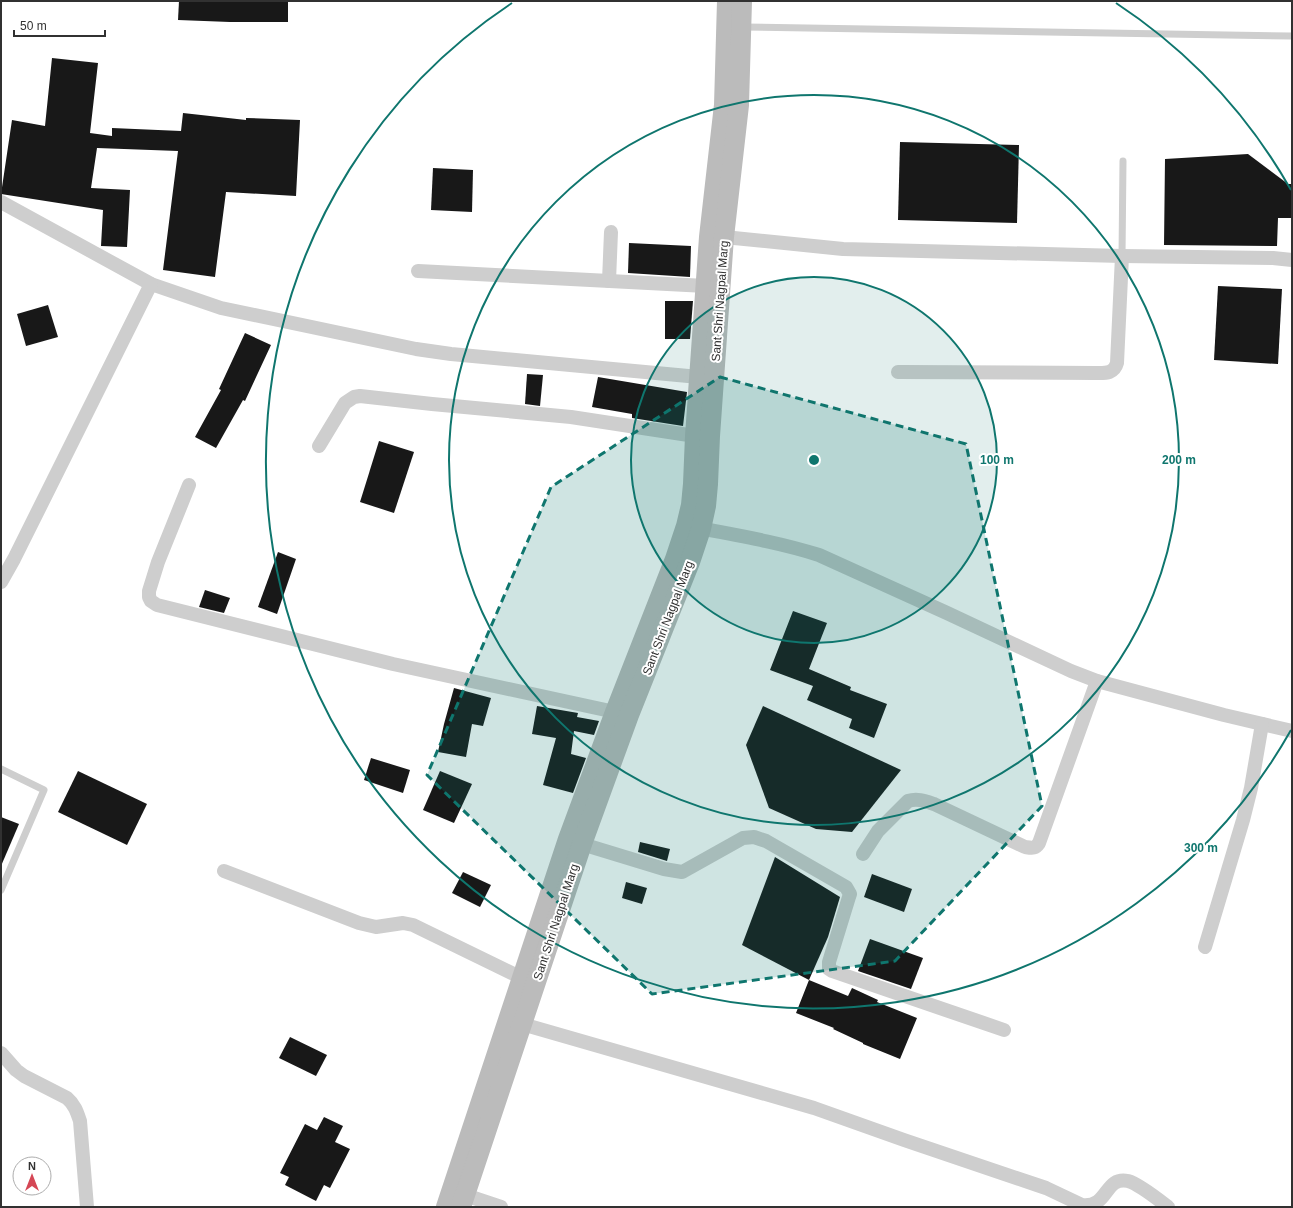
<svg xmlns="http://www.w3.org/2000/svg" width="1293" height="1208" font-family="Arial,sans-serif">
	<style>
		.building { fill: #181818 }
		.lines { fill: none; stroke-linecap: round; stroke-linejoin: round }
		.lane { stroke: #cecece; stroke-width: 7 }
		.street { stroke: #cecece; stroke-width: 14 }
		.secondary { stroke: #bbb; stroke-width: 20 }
		.marked { fill: #0f766e; fill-opacity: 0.2; stroke: #0f766e; stroke-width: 3; stroke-dasharray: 8 5; stroke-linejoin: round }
		.ring { fill: none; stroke: #0f766e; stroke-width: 2 }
		.labels { text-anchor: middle; stroke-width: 4; stroke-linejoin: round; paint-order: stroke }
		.street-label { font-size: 12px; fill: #313131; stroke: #fff }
		.centre { fill: #0f766e; stroke: #fff; stroke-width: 2 }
		.ring-label { font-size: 12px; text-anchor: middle; font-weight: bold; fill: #0f766e; stroke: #fff; stroke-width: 4; stroke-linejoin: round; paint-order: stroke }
	</style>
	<rect width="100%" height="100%" fill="#fff"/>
	<!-- building -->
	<g class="building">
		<path d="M179 1H288V22H230L178 20Z"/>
		<path d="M52 58 98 63 90 133 112 136V128L181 131 183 113 246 120V118L300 120 296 196 226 192 215 277 163 270 178 151 97 148 91 188 130 190 127 247 101 246 103 210 1 194 12 120 45 126Z"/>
		<path d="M900 142 1019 145 1017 223 898 220Z"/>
		<path d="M1248 154 1288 184H1292V218H1278L1277 246 1164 245 1165 159Z"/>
		<path d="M433 168 473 170 472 212 431 210Z"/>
		<path d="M629 243 691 246 690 277 628 273Z"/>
		<path d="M1218 286 1282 289 1278 364 1214 360Z"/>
		<path d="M665 301H693L690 339H665Z"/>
		<path d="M48 305 58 337 26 346 17 314Z"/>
		<path d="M245 333 271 345 245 401 243 400 216 448 195 437 221 390 219 389Z"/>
		<path d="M527 374 543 375 540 406 525 404Z"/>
		<path d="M598 377 687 392 683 426 632 418V414L592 407Z"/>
		<path d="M379 441 414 452 394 513 360 502Z"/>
		<path d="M278 552 296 559 277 614 258 607Z"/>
		<path d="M205 590 230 598 224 613 199 607Z"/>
		<path d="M793 611 827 623 809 669 851 687 850 690 887 704 874 738 849 728 852 719 807 700 813 686 770 670Z"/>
		<path d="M454 688 491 698 483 726 472 724 466 757 438 752 444 724Z"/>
		<path d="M537 706 578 713 577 717 599 721 594 735 574 731 571 754 586 758 573 793 543 785 556 738 532 734Z"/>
		<path d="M763 706 901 770 852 832 816 829 769 808 746 745Z"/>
		<path d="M371 758 410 770 403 793 364 780Z"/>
		<path d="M78 771 147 804 127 845 58 812Z"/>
		<path d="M440 771 472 784 454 823 423 810Z"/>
		<path d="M1 817 19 824 1 866Z"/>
		<path d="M640 842 670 849 667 861 638 852Z"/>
		<path d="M775 857 840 897 828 937 809 980 742 945Z"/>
		<path d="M463 872 491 885 480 907 452 893Z"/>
		<path d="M872 874 912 889 904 912 864 897Z"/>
		<path d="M626 882 647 888 642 904 622 898Z"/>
		<path d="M870 939 923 958 911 989 858 971Z"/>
		<path d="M809 980 848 996 852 988 878 1000 877 1002 917 1018 900 1059 863 1044V1043L833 1029 834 1028 796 1013Z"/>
		<path d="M290 1037 327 1055 316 1076 279 1058Z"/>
		<path d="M324 1117 343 1126 335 1142 350 1149 330 1188 324 1185 316 1201 285 1185 289 1177 280 1173 305 1124 317 1130Z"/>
	</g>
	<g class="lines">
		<!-- lane -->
		<g class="lane">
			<path d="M743 27 1291 36"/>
			<path d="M1122 256 1123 161"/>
			<path d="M1 769 44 790 1 890"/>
		</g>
		<!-- street -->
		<g class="street">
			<path d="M1 202 151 284 221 308 416 349 451 354 699 377"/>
			<path d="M724 237 843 249 1122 256 1273 258 1292 260"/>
			<path d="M418 271 706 286"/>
			<path d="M609 281 611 232"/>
			<path d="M898 372 1096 373C1105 373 1114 374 1117 363L1122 256"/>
			<path d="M319 446 345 403 354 397 360 396 432 404 571 417 695 436"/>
			<path d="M189 485 158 562 149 591V597L151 601 157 605 393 664 615 712"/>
			<path d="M693 527C735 535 778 542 819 555L947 613 1071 671 1097 681 1224 715 1292 731"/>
			<path d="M1 582 14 559 151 284"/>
			<path d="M582 844 664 869 682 872 684 871 743 838 754 837 766 841 846 887 850 894 849 897 829 962V969L832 971 1004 1030"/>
			<path d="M863 854 878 831 908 801C917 798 925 801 934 804L1025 847C1032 848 1035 849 1039 843L1097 681"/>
			<path d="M224 871 359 923 376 927 403 923 413 925 522 978"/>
			<path d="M1205 947 1243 820 1251 788 1262 724"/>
			<path d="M522 1024 814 1108 904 1140 1046 1188 1082 1205C1109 1208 1104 1176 1128 1181 1139 1184 1159 1200 1168 1207"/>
			<path d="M1 1053 16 1070 24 1076 67 1098C75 1105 77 1112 80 1121L87 1207"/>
			<path d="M465 1195 501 1207"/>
		</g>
		<!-- secondary -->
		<g class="secondary">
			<path d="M446 1207 568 839 615 712 675 559 686 526 691 505 693 484 695 436 709 237 724 105 727 1"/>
			<path d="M461 1207 582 844 629 715 690 562 701 529 706 506 708 484 710 436 724 237 739 105 742 1"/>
		</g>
	</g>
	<!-- marked area -->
	<path class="marked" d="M720 377 966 444 1042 806 895 961 652 994 427 775 551 487Z"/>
	<!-- distance rings -->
	<circle cx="814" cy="460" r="183" fill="#0f766e" fill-opacity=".12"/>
	<g class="ring">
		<circle cx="814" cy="460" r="183"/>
		<circle cx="814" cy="460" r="365"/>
		<path d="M1291 730A548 548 0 1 1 512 3M1116 3A548 548 0 0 1 1291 190"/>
	</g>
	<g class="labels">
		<!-- street labels -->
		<g class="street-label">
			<text transform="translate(720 301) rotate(-86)" y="4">Sant Shri Nagpal Marg</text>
			<text transform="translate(668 618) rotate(-69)" y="4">Sant Shri Nagpal Marg</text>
			<text transform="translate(556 922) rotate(-72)" y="4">Sant Shri Nagpal Marg</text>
		</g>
	</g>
	<circle cx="814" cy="460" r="6" class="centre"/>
	<g class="ring-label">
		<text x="997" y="464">100 m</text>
		<text x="1179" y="464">200 m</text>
		<text x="1201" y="852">300 m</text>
	</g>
	<!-- border -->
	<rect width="1293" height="1208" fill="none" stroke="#313131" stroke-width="4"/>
	<!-- north arrow -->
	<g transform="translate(32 1176)"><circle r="19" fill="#ffffff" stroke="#adadad"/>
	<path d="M0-3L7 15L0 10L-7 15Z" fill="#d54755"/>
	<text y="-6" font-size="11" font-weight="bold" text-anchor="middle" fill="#313131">N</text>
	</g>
	<!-- scale -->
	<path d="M14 30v6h91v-6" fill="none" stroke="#313131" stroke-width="2"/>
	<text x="20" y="30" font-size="12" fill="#313131" stroke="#ffffff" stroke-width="3" paint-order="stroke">50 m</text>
</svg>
